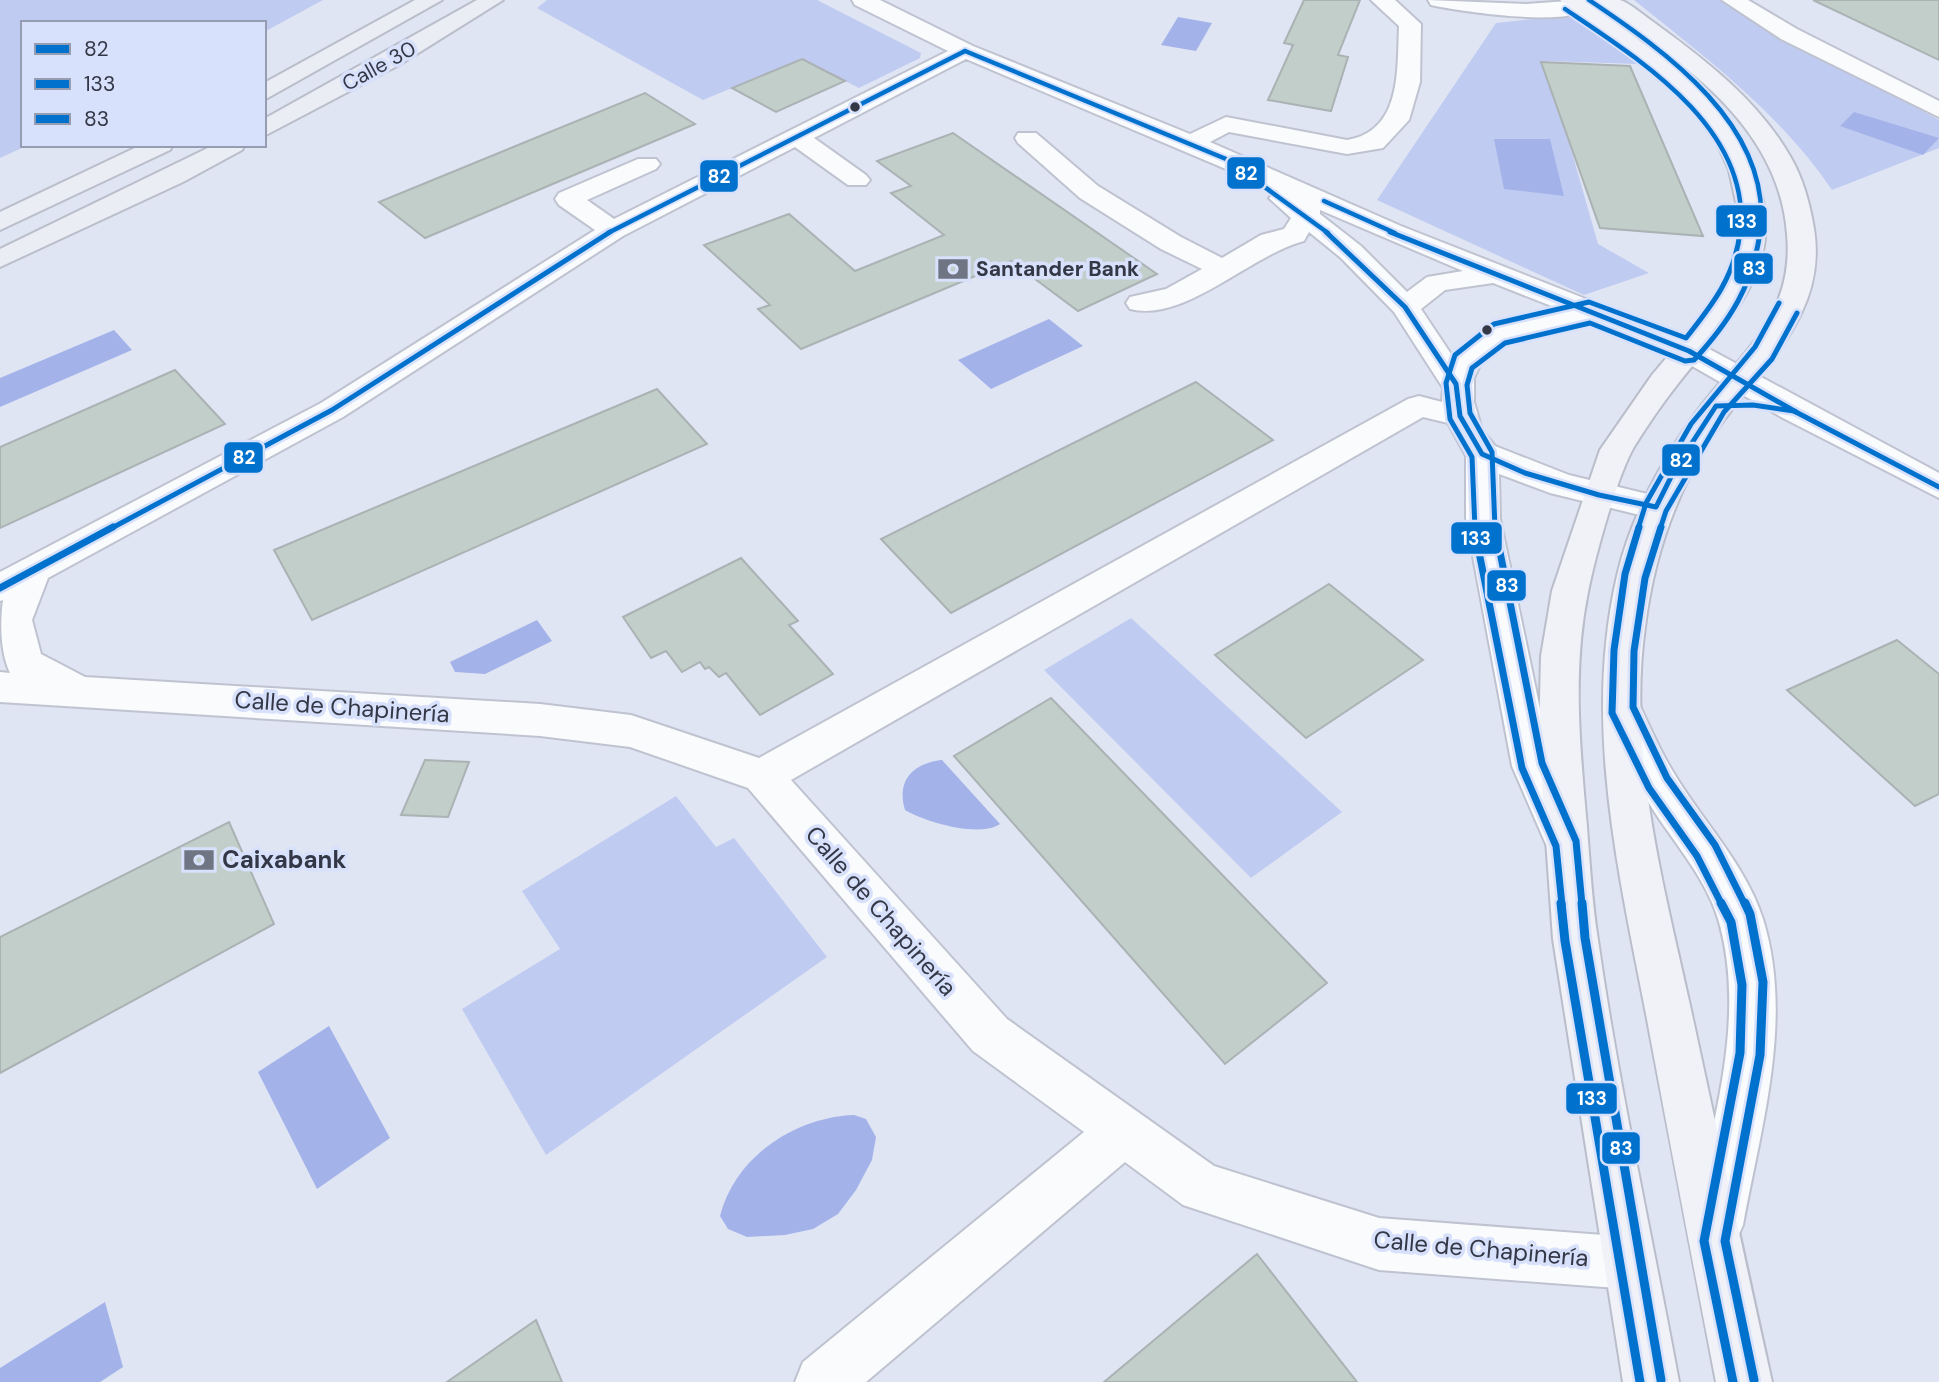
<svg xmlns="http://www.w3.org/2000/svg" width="1939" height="1382" font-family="'DM Sans',sans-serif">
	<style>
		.green { fill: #c0cbf1 }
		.water { fill: #a3b3e9 }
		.building { fill: #c1cec9; stroke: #abb2b4; stroke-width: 2 }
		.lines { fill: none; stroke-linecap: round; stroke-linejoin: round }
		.minor-casing { stroke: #bfc3d0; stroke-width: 4 }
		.major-casing { stroke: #babecb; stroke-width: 4 }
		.highway-casing { stroke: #babecb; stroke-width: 4 }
		.minor { fill: #fafbfd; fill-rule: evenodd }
		.major { fill: #f0f2f7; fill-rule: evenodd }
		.highway { fill: #eaedf3; fill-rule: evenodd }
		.bus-1-far2-casing { stroke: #d8e1fc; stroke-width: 8 }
		.bus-1-far1-casing { stroke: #d8e1fc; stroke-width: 10 }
		.bus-1-casing { stroke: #d8e1fc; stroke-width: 12 }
		.bus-2-far3-casing { stroke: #d8e1fc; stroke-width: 8 }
		.bus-2-far2-casing { stroke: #d8e1fc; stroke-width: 10 }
		.bus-2-far1-casing { stroke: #d8e1fc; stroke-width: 12 }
		.bus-2-casing { stroke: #d8e1fc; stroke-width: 14 }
		.bus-3-far3-casing { stroke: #d8e1fc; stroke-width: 8 }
		.bus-3-far2-casing { stroke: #d8e1fc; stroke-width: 10 }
		.bus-3-far1-casing { stroke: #d8e1fc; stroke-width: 12 }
		.bus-3-casing { stroke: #d8e1fc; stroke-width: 14 }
		.bus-1-far2 { stroke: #0072ce; stroke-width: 4.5 }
		.bus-1-far1 { stroke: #0072ce; stroke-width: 5 }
		.bus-1 { stroke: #0072ce; stroke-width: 7 }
		.bus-2-far3 { stroke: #0072ce; stroke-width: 4.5 }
		.bus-2-far2 { stroke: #0072ce; stroke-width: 5 }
		.bus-2-far1 { stroke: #0072ce; stroke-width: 7 }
		.bus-2 { stroke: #0072ce; stroke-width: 9 }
		.bus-3-far3 { stroke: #0072ce; stroke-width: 4.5 }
		.bus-3-far2 { stroke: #0072ce; stroke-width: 5 }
		.bus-3-far1 { stroke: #0072ce; stroke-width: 7 }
		.bus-3 { stroke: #0072ce; stroke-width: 9 }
		.bus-dot { fill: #343846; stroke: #d8e1fc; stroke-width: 2.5 }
		.labels { text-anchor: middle; stroke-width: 7; stroke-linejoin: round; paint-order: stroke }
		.far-street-label { font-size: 21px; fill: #343846; stroke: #d8e1fc }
		.far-poi-label { font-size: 21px; font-weight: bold; fill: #343846; stroke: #d8e1fc; text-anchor: start }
		.street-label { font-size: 24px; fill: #343846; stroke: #d8e1fc }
		.poi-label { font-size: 24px; font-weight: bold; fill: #343846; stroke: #d8e1fc; text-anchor: start }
		.line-badge { stroke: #d8e1fc; stroke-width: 2.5 }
		.badge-label { font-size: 19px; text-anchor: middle; font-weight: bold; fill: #fff }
	</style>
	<rect width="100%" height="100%" fill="#e0e5f4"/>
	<!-- green -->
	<g class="green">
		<path d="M0 0H323L264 32V23H23V145H28L0 158Z"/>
		<path d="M547 0H817L921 53 920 58 859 88 802 59 703 100 537 8Z"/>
		<path d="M1634 0H1721L1939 120V148L1832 190C1781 114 1705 57 1634 0Z"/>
		<path d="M1578 14 1637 64 1546 61 1598 244 1649 273 1584 295 1377 200 1496 23Z"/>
		<path d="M1131 618 1342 812 1251 878 1044 670Z"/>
		<path d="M676 796 716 847 734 838 827 957 546 1155 462 1009 560 949 522 891Z"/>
	</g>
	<!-- water -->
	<g class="water">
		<path d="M1178 17 1212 23 1196 51 1161 45Z"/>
		<path d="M1854 112 1939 138 1923 155 1840 126Z"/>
		<path d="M1494 139H1550L1564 196 1504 189Z"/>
		<path d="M1049 319 1083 346 991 389 958 360Z"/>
		<path d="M114 330 132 350 0 407V378Z"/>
		<path d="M537 620 552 641 485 674 455 672 450 662Z"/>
		<path d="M941 760H942L1000 824C979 838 925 822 905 810 896 780 913 764 941 760Z"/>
		<path d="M329 1026 390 1138 317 1189 258 1072Z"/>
		<path d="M854 1115 866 1119 876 1137 872 1160 856 1190 838 1214 813 1229 785 1235 747 1237 728 1229 720 1216C735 1156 796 1117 854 1115Z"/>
		<path d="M105 1302 123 1367 100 1382H0V1368Z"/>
	</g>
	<!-- building -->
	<g class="building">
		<path d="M1304 0H1360L1338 55 1348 57 1331 111 1268 100 1293 45 1284 43Z"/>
		<path d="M1813 0H1939V60Z"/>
		<path d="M802 59 845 81 776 112 732 88Z"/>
		<path d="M1541 62 1630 66 1703 236 1600 228Z"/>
		<path d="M645 93 695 124 425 238 379 202Z"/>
		<path d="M953 133 1157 274 1078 311 1011 261 801 349 758 309 770 305 704 245 789 214 855 271 944 235 891 193 911 186 877 161Z"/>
		<path d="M175 370 225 424 0 528V447Z"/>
		<path d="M1196 382 1273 440 951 613 881 539Z"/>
		<path d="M657 389 707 444 312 620 274 550Z"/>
		<path d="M741 558 798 621 789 625 833 674 760 715 726 673 719 677 709 667 705 669 700 662 682 672 666 651 651 658 623 617Z"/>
		<path d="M1329 584 1423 660 1306 738 1215 655Z"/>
		<path d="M1897 640 1939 674V794L1915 806 1787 690Z"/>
		<path d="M1051 698 1327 983 1225 1064 954 756Z"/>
		<path d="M425 760 469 762 448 817 401 815Z"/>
		<path d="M229 822 274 924 0 1073V937Z"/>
		<path d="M1257 1254 1357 1382H1104Z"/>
		<path d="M536 1320 562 1382H447Z"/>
	</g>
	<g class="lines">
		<defs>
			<g id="minor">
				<path d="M852 0H880L973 46 1190 134 1226 117 1347 140C1402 131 1397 70 1399 26L1371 0H1395L1421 24 1420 82 1409 120 1383 148 1347 154 1229 132 1210 142 1401 226 1700 344 1939 473V498L1783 418 1678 358 1588 321 1512 340 1493 351 1481 363 1474 378V402L1482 430 1495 446 1569 475 1668 499 1673 507 1668 515 1656 519 1550 493 1499 474 1500 519 1552 766 1584 836 1578 849 1563 854 1548 849 1512 766 1466 519V456L1448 423 1423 417 791 780 1007 1019 1214 1166 1379 1218 1630 1237 1649 1244 1656 1263 1649 1282 1630 1289 1379 1270 1183 1205 1125 1162 866 1382H795L803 1362 1084 1132 973 1051 748 788 630 747 540 736 0 702V672L10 673C0 652 0 622 3 600L0 601V572L321 403 595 230 559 205 555 199 559 193 638 159H656L660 164 656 169 587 200 614 219 948 51 855 5ZM966 59 1278 191 1269 198 1291 218 1284 229 1261 235 1222 258 1181 237 1098 186 1036 133H1018L1015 138 1018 143 1080 198 1161 249 1202 269 1166 289 1130 297 1126 303 1130 309C1185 323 1250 255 1304 241L1309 232 1341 258 1394 312 1443 388 1442 402 1419 396 1408 399 759 758 631 715 540 704 85 677 41 654 32 620 48 578 343 417 623 236 795 147 848 185H866L870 180 866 175 814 138ZM1320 210 1463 271 1427 277 1407 292 1361 246 1320 214ZM1493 283 1559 309C1522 316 1476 324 1453 357L1421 309 1445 290Z"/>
				<path d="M1428 0 1526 4 1582 0 1591 6C1575 29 1458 11 1431 5Z"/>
				<path d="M1722 0H1748L1797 29 1939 101V117L1781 39Z"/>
				<path d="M1622 693 1636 698C1648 722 1658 747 1672 770 1701 820 1745 863 1763 919 1794 1019 1761 1126 1743 1225L1735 1243 1717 1251 1699 1243 1691 1225C1711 1128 1747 1021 1719 922 1706 875 1668 837 1644 795 1628 768 1616 737 1603 709L1608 698Z"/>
			</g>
			<g id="major">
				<path d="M1560 0H1585C1661 58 1752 109 1765 213 1773 282 1716 335 1677 385 1662 404 1647 426 1634 447 1617 476 1595 557 1588 592 1572 670 1580 749 1587 827 1590 865 1592 903 1598 940 1619 1088 1652 1235 1679 1382H1623L1553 939 1539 740 1541 656 1552 591 1600 450 1652 375 1709 307 1723 285 1733 262 1739 216 1729 170 1717 143 1686 99Z"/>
				<path d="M1596 0C1603 0 1613 0 1620 0 1630 3 1643 15 1652 21 1704 59 1757 99 1790 156 1803 178 1810 204 1814 229 1829 323 1749 375 1707 445 1673 501 1653 561 1645 627 1627 754 1664 886 1691 1010 1718 1134 1744 1258 1772 1382H1716C1692 1260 1669 1137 1646 1014 1618 870 1583 722 1617 576 1630 520 1659 465 1692 418 1735 357 1795 320 1787 234 1781 151 1721 92 1657 46 1638 32 1612 18 1596 0Z"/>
			</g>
			<g id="highway">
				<path d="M415 0H442L264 100V83Z"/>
				<path d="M477 0H503L399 65 264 136V119Z"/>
				<path d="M141 145H173L170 150 0 230V212Z"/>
				<path d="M214 145H245L242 150 183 182 0 267V249Z"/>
			</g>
		</defs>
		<!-- minor casing -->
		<use href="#minor" class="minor-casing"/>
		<!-- major casing -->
		<use href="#major" class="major-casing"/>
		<!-- highway casing -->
		<use href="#highway" class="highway-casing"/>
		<!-- minor -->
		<use href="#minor" class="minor"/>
		<!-- major -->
		<use href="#major" class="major"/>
		<!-- highway -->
		<use href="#highway" class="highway"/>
		<defs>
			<g id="bus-1-far2">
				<path d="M965 51 1226 159 1328 233"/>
				<path d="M1324 201 1395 233"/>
				<path d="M608 233 965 51"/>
			</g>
			<g id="bus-1-far1">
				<path d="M1326 232 1405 307 1456 384 1460 416 1482 454 1525 473 1599 495 1656 507 1675 469 1716 406 1753 405 1794 411 1939 487"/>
				<path d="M1390 232 1689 351 1796 412"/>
				<path d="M110 529 332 410 610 232"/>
			</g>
			<path id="bus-1" d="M0 588 113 527"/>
			<path id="bus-2-far3" d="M1565 9C1639 59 1753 129 1740 233"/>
			<g id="bus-2-far2">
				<path d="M1475 529 1472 457 1450 419 1446 383 1455 355 1494 324 1589 302 1686 338C1713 304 1735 276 1740 232"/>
				<path d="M1660 529 1666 511 1724 412 1772 359 1797 313"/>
			</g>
			<g id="bus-2-far1">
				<path d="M1474 527 1522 768 1556 846 1562 905"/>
				<path d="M1661 527 1645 578 1634 651 1633 707 1667 778 1715 845 1745 905"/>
			</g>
			<g id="bus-2">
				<path d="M1561 903 1565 941 1640 1382"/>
				<path d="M1745 903 1750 914 1763 982 1760 1055 1725 1241 1754 1380"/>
			</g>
			<path id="bus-3-far3" d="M1589 0C1665 51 1774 127 1760 233"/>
			<g id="bus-3-far2">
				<path d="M1495 529 1492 452 1470 413 1467 385 1472 368 1505 343 1590 323 1685 361 1694 360C1730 321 1753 285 1760 232"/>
				<path d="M1638 529 1646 503 1691 424 1755 347 1779 303"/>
			</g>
			<g id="bus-3-far1">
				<path d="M1495 527 1542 763 1576 841 1582 905"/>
				<path d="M1639 527 1625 574 1614 650 1612 713 1649 788 1697 856 1722 905"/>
			</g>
			<g id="bus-3">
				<path d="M1582 903 1585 938 1661 1380"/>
				<path d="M1721 903 1731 922 1742 985 1740 1053 1704 1241 1733 1382"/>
			</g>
		</defs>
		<!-- bus-1-far2 casing -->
		<use href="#bus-1-far2" class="bus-1-far2-casing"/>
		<!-- bus-1-far1 casing -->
		<use href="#bus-1-far1" class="bus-1-far1-casing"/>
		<!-- bus-1 casing -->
		<use href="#bus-1" class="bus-1-casing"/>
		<!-- bus-2-far3 casing -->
		<use href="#bus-2-far3" class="bus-2-far3-casing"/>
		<!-- bus-2-far2 casing -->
		<use href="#bus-2-far2" class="bus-2-far2-casing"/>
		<!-- bus-2-far1 casing -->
		<use href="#bus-2-far1" class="bus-2-far1-casing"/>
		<!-- bus-2 casing -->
		<use href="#bus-2" class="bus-2-casing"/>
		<!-- bus-3-far3 casing -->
		<use href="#bus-3-far3" class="bus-3-far3-casing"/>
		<!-- bus-3-far2 casing -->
		<use href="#bus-3-far2" class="bus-3-far2-casing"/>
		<!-- bus-3-far1 casing -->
		<use href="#bus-3-far1" class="bus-3-far1-casing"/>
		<!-- bus-3 casing -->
		<use href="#bus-3" class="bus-3-casing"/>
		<!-- bus-1-far2 -->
		<use href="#bus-1-far2" class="bus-1-far2"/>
		<!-- bus-1-far1 -->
		<use href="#bus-1-far1" class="bus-1-far1"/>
		<!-- bus-1 -->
		<use href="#bus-1" class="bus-1"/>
		<!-- bus-2-far3 -->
		<use href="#bus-2-far3" class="bus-2-far3"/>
		<!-- bus-2-far2 -->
		<use href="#bus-2-far2" class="bus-2-far2"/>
		<!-- bus-2-far1 -->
		<use href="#bus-2-far1" class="bus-2-far1"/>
		<!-- bus-2 -->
		<use href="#bus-2" class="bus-2"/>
		<!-- bus-3-far3 -->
		<use href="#bus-3-far3" class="bus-3-far3"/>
		<!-- bus-3-far2 -->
		<use href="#bus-3-far2" class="bus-3-far2"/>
		<!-- bus-3-far1 -->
		<use href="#bus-3-far1" class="bus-3-far1"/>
		<!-- bus-3 -->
		<use href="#bus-3" class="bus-3"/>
	</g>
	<!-- icons -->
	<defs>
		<symbol id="bank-bare" viewBox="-9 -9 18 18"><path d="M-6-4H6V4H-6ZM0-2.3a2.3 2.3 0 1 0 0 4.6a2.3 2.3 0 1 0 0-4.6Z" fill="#707583" stroke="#d8e1fc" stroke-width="2.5" paint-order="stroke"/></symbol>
	</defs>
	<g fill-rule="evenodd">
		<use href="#bank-bare" x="931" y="247" width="44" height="44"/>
		<use href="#bank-bare" x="177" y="838" width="44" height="44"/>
	</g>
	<!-- markers -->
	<g class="bus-dot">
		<circle cx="855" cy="107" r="6"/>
		<circle cx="1487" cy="330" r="6"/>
	</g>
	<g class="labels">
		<!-- far-street labels -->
		<g class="far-street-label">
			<text transform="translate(379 66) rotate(-29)" y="7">Calle 30</text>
		</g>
		<!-- far-poi labels -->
		<g class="far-poi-label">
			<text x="976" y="276">Santander Bank</text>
		</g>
		<!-- street labels -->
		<g class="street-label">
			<text transform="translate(342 707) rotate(4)" y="8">Calle de Chapinería</text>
			<text transform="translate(881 911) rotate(49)" y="8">Calle de Chapinería</text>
			<text transform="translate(1481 1249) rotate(5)" y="8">Calle de Chapinería</text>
		</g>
		<!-- poi labels -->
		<g class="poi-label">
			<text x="222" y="868">Caixabank</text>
		</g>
	</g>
	<g class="line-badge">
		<rect x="1226" y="156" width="40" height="34" rx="7" fill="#0072ce"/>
		<rect x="699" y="159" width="40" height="34" rx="7" fill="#0072ce"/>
		<rect x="1715" y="204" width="53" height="34" rx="7" fill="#0072ce"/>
		<rect x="1733" y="252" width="41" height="33" rx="7" fill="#0072ce"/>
		<rect x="223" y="441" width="41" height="33" rx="7" fill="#0072ce"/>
		<rect x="1661" y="443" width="40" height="34" rx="7" fill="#0072ce"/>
		<rect x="1450" y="521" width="53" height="34" rx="7" fill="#0072ce"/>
		<rect x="1486" y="569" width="41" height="33" rx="7" fill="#0072ce"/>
		<rect x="1565" y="1082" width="53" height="33" rx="7" fill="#0072ce"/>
		<rect x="1601" y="1131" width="40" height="34" rx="7" fill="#0072ce"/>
	</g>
	<g class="badge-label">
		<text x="1246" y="180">82</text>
		<text x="719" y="183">82</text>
		<text x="1742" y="228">133</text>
		<text x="1754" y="275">83</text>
		<text x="244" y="464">82</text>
		<text x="1681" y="467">82</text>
		<text x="1476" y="545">133</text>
		<text x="1507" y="592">83</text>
		<text x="1592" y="1105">133</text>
		<text x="1621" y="1155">83</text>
	</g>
	<!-- legend -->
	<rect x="21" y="21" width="245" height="126" fill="#d8e1fc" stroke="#969db3" stroke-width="2"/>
	<rect x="35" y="44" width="35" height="10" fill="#0072ce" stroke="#969db3" stroke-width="2"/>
	<text x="84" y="56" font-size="21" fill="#343846">82</text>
	<rect x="35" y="79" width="35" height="10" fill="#0072ce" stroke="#969db3" stroke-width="2"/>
	<text x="84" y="91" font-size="21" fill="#343846">133</text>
	<rect x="35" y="114" width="35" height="10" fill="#0072ce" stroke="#969db3" stroke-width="2"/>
	<text x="84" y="126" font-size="21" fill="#343846">83</text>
</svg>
